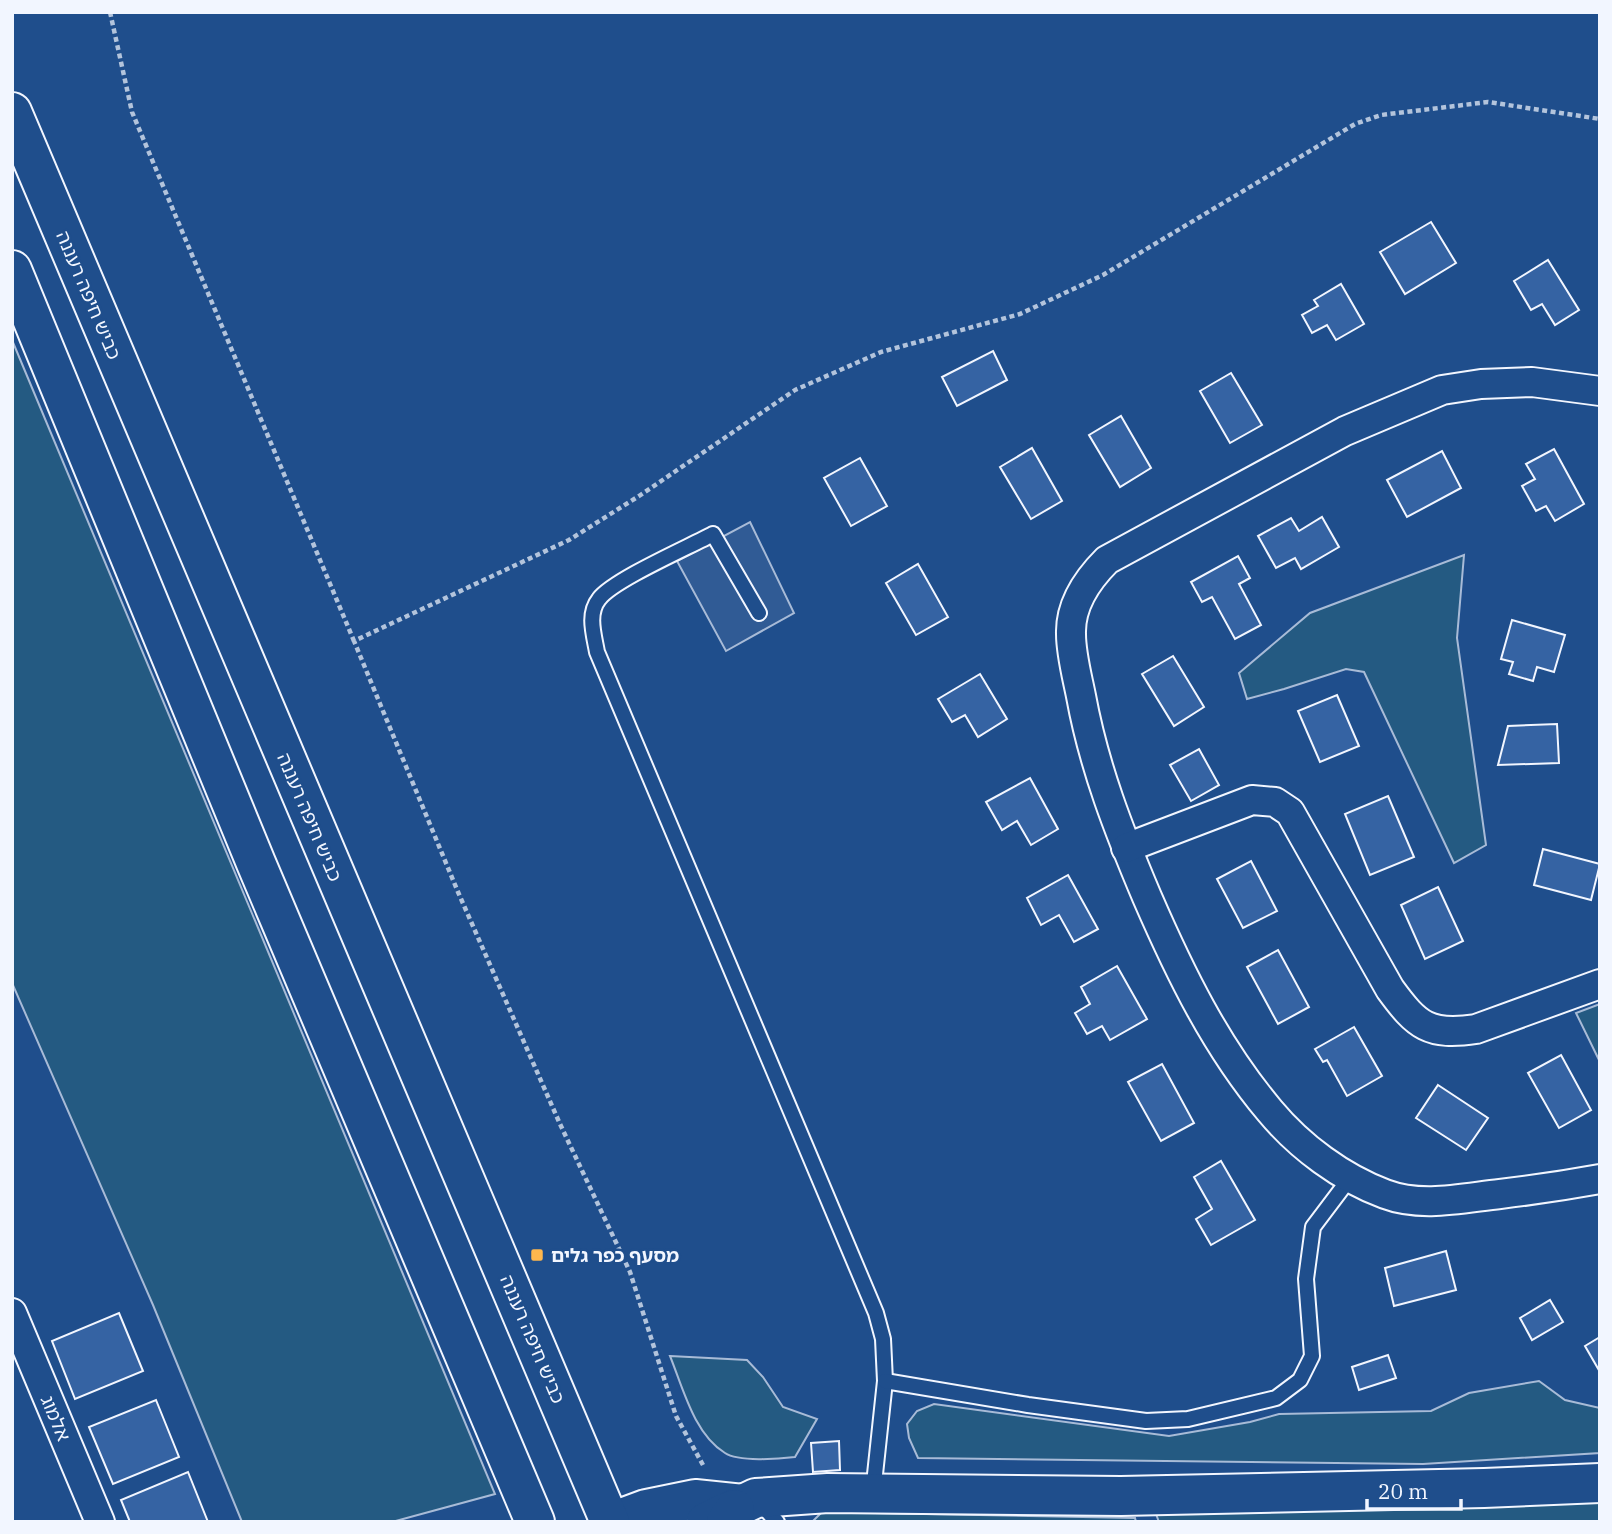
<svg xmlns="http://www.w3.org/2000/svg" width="1612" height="1534" font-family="'IBM Plex Serif','Noto Sans Hebrew',serif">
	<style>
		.green { fill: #245a82; stroke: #a8bbd7; stroke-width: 2 }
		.parking { fill: #305b95; stroke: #a8bbd7; stroke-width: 2 }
		.building { fill: #3563a3; stroke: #f2f6ff; stroke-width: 2 }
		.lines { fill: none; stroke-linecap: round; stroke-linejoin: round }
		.lane-casing { stroke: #f2f6ff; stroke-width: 18 }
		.street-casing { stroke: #f2f6ff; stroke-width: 32 }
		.secondary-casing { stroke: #f2f6ff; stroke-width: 42 }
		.highway-casing { stroke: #f2f6ff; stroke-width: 42 }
		.path { stroke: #b3c4dc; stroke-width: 4.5; stroke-dasharray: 5 3.5; stroke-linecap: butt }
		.lane { stroke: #1f4e8c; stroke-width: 14 }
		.street { stroke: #1f4e8c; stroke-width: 28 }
		.secondary { stroke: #1f4e8c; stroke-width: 38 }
		.highway { stroke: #1f4e8c; stroke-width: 38 }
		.poi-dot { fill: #ffb74d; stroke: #1f4e8c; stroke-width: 2.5 }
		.labels { text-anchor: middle; stroke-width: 5; stroke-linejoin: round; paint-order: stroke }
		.street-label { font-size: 19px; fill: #f2f6ff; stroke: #1f4e8c }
		.poi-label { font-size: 19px; font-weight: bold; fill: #f2f6ff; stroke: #1f4e8c; text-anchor: start }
	</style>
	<rect width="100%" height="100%" fill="#1f4e8c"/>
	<!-- green -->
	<g class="green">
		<path d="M12 340 495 1494 392 1522H242L153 1305 12 983Z"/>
		<path d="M1464 555 1457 638 1486 845 1454 863 1364 672 1346 669 1284 689 1247 699 1239 673 1310 613Z"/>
		<path d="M1600 1004V1062L1576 1013Z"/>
		<path d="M670 1356 747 1360 763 1377 783 1407 817 1419 795 1457C779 1459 738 1462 725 1453 694 1434 683 1388 670 1356Z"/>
		<path d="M1539 1381 1565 1400 1600 1408V1453L1423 1464 918 1458 909 1438 907 1424 917 1411 934 1404 1169 1436 1250 1422 1279 1414 1431 1411 1469 1393Z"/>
		<path d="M1600 1498V1522H1159L1156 1514Z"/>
		<path d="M822 1512 1135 1518 1136 1522H812Z"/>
	</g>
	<!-- parking -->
	<path class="parking" d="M750 522 794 613 726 651 677 561Z"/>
	<!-- building -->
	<g class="building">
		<path d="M1431 222 1456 263 1405 294 1380 252Z"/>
		<path d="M1548 260 1579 310 1555 325 1542 304 1531 310 1514 281Z"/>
		<path d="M1341 284 1364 324 1336 340 1327 325 1312 333 1302 315 1318 306 1314 300Z"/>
		<path d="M993 351 1007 380 957 406 942 377Z"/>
		<path d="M1231 373 1262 425 1230 443 1200 391Z"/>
		<path d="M1121 416 1151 468 1120 487 1089 435Z"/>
		<path d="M1032 448 1062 501 1031 519 1000 467Z"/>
		<path d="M1554 449 1584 504 1555 521 1546 506 1536 511 1522 486 1535 479 1526 464Z"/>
		<path d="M1442 451 1461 488 1407 517 1387 480Z"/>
		<path d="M860 458 887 506 851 526 824 478Z"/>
		<path d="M1322 517 1339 547 1301 569 1295 558 1276 568 1258 536 1291 518 1299 531Z"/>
		<path d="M1238 556 1250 578 1239 584 1261 625 1235 639 1212 597 1202 602 1191 582Z"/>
		<path d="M918 564 948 617 916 635 886 583Z"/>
		<path d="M1512 620 1565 635 1554 672 1537 667 1533 681 1509 674 1513 662 1501 659Z"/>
		<path d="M1173 656 1204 707 1174 726 1142 674Z"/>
		<path d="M980 674 1007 719 978 737 965 715 952 722 938 699Z"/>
		<path d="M1337 695 1359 746 1320 762 1298 711Z"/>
		<path d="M1557 724 1559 763 1498 765 1508 726Z"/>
		<path d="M1199 749 1219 785 1191 801 1170 765Z"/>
		<path d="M1030 778 1058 829 1031 845 1017 821 1002 830 986 802Z"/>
		<path d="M1388 796 1414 857 1370 875 1345 814Z"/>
		<path d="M1543 849 1600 864 1591 900 1534 885Z"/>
		<path d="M1251 861 1277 911 1243 928 1217 879Z"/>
		<path d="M1068 875 1098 929 1074 942 1059 915 1041 925 1027 898Z"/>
		<path d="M1438 887 1463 941 1425 959 1401 905Z"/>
		<path d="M1278 950 1309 1007 1278 1024 1247 967Z"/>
		<path d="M1117 966 1147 1019 1110 1040 1102 1026 1087 1034 1075 1013 1090 1004 1081 987Z"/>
		<path d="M1354 1027 1382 1076 1347 1096 1327 1060 1323 1062 1315 1049Z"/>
		<path d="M1561 1055 1591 1110 1559 1128 1528 1073Z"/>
		<path d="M1162 1064 1194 1123 1161 1141 1128 1082Z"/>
		<path d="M1438 1085 1488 1118 1466 1150 1416 1118Z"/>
		<path d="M1221 1161 1255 1220 1211 1245 1196 1219 1212 1209 1194 1177Z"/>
		<path d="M1446 1251 1456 1290 1394 1306 1385 1268Z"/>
		<path d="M1550 1300 1563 1322 1532 1340 1520 1318Z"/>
		<path d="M119 1313 143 1371 75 1399 52 1341Z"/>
		<path d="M1600 1337V1372L1585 1346Z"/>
		<path d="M1388 1355 1396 1378 1359 1390 1352 1367Z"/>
		<path d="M156 1400 179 1457 113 1484 89 1427Z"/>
		<path d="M839 1441 840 1470 813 1472 811 1443Z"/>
		<path d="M188 1472 208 1522H130L121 1500Z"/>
	</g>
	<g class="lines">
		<defs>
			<g id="lane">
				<path d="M759 613 713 534C689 547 613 580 599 599 587 614 594 635 597 652L876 1313 883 1339 885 1381 873 1493"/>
				<path d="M885 1381 1028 1405 1146 1421 1188 1419 1276 1398 1300 1380 1312 1356 1306 1279 1313 1227 1350 1178"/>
				<path d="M759 1502 777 1522"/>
			</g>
			<g id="street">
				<path d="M1600 391 1532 382 1481 384 1442 390 1345 431 1107 560C1087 580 1070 604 1071 634 1071 654 1077 676 1081 696 1094 767 1119 831 1147 897 1180 973 1216 1047 1270 1111 1300 1147 1342 1178 1385 1194 1422 1208 1463 1198 1500 1194 1534 1190 1567 1185 1600 1179"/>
				<path d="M1126 848 1252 800 1275 802 1290 812 1390 989C1417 1026 1429 1036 1476 1029L1600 984"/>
				<path d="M12 1313 100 1522"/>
			</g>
			<g id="secondary">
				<path d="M611 1522 646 1509 695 1499 743 1504"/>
				<path d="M706 1522 756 1498 828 1493 1121 1496 1484 1488 1600 1483"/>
			</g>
			<g id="highway">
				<path d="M12 112 610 1522"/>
				<path d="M12 270 256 863 535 1522"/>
				<path d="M726 1522 735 1509"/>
			</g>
		</defs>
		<!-- lane casing -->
		<use href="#lane" class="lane-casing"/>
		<!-- street casing -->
		<use href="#street" class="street-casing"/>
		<!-- secondary casing -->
		<use href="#secondary" class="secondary-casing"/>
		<!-- highway casing -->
		<use href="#highway" class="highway-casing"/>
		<!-- path -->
		<g class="path">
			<path d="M110 12 132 112 354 641"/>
			<path d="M703 1465 676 1416 630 1272 560 1124 458 892 354 641 569 540 639 496 795 390 881 352 1020 314 1103 275 1355 124 1381 115 1488 102 1600 119"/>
		</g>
		<!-- lane -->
		<use href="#lane" class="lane"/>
		<!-- street -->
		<use href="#street" class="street"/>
		<!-- secondary -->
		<use href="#secondary" class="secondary"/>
		<!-- highway -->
		<use href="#highway" class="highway"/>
	</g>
	<!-- markers -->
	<rect class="poi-dot" x="530" y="1248" width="14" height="14" rx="3.5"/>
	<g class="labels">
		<!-- street labels -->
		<g class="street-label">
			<text transform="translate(89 295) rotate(67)" y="7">כביש חיפה רעננה</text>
			<text transform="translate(310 817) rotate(67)" y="7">כביש חיפה רעננה</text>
			<text transform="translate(533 1339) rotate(67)" y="7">כביש חיפה רעננה</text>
			<text transform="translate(56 1418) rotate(67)" y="7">אלמוג</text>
		</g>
		<!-- poi labels -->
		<g class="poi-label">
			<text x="551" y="1262">מסעף כפר גלים</text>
		</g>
	</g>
	<!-- border -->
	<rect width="1612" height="1534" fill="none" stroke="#f2f6ff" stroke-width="28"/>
	<!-- scale -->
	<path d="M1367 1499v10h94v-10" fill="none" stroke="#f2f6ff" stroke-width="3.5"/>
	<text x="1378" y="1499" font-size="21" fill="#f2f6ff" stroke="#1f4e8c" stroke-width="5" paint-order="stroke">20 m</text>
</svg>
